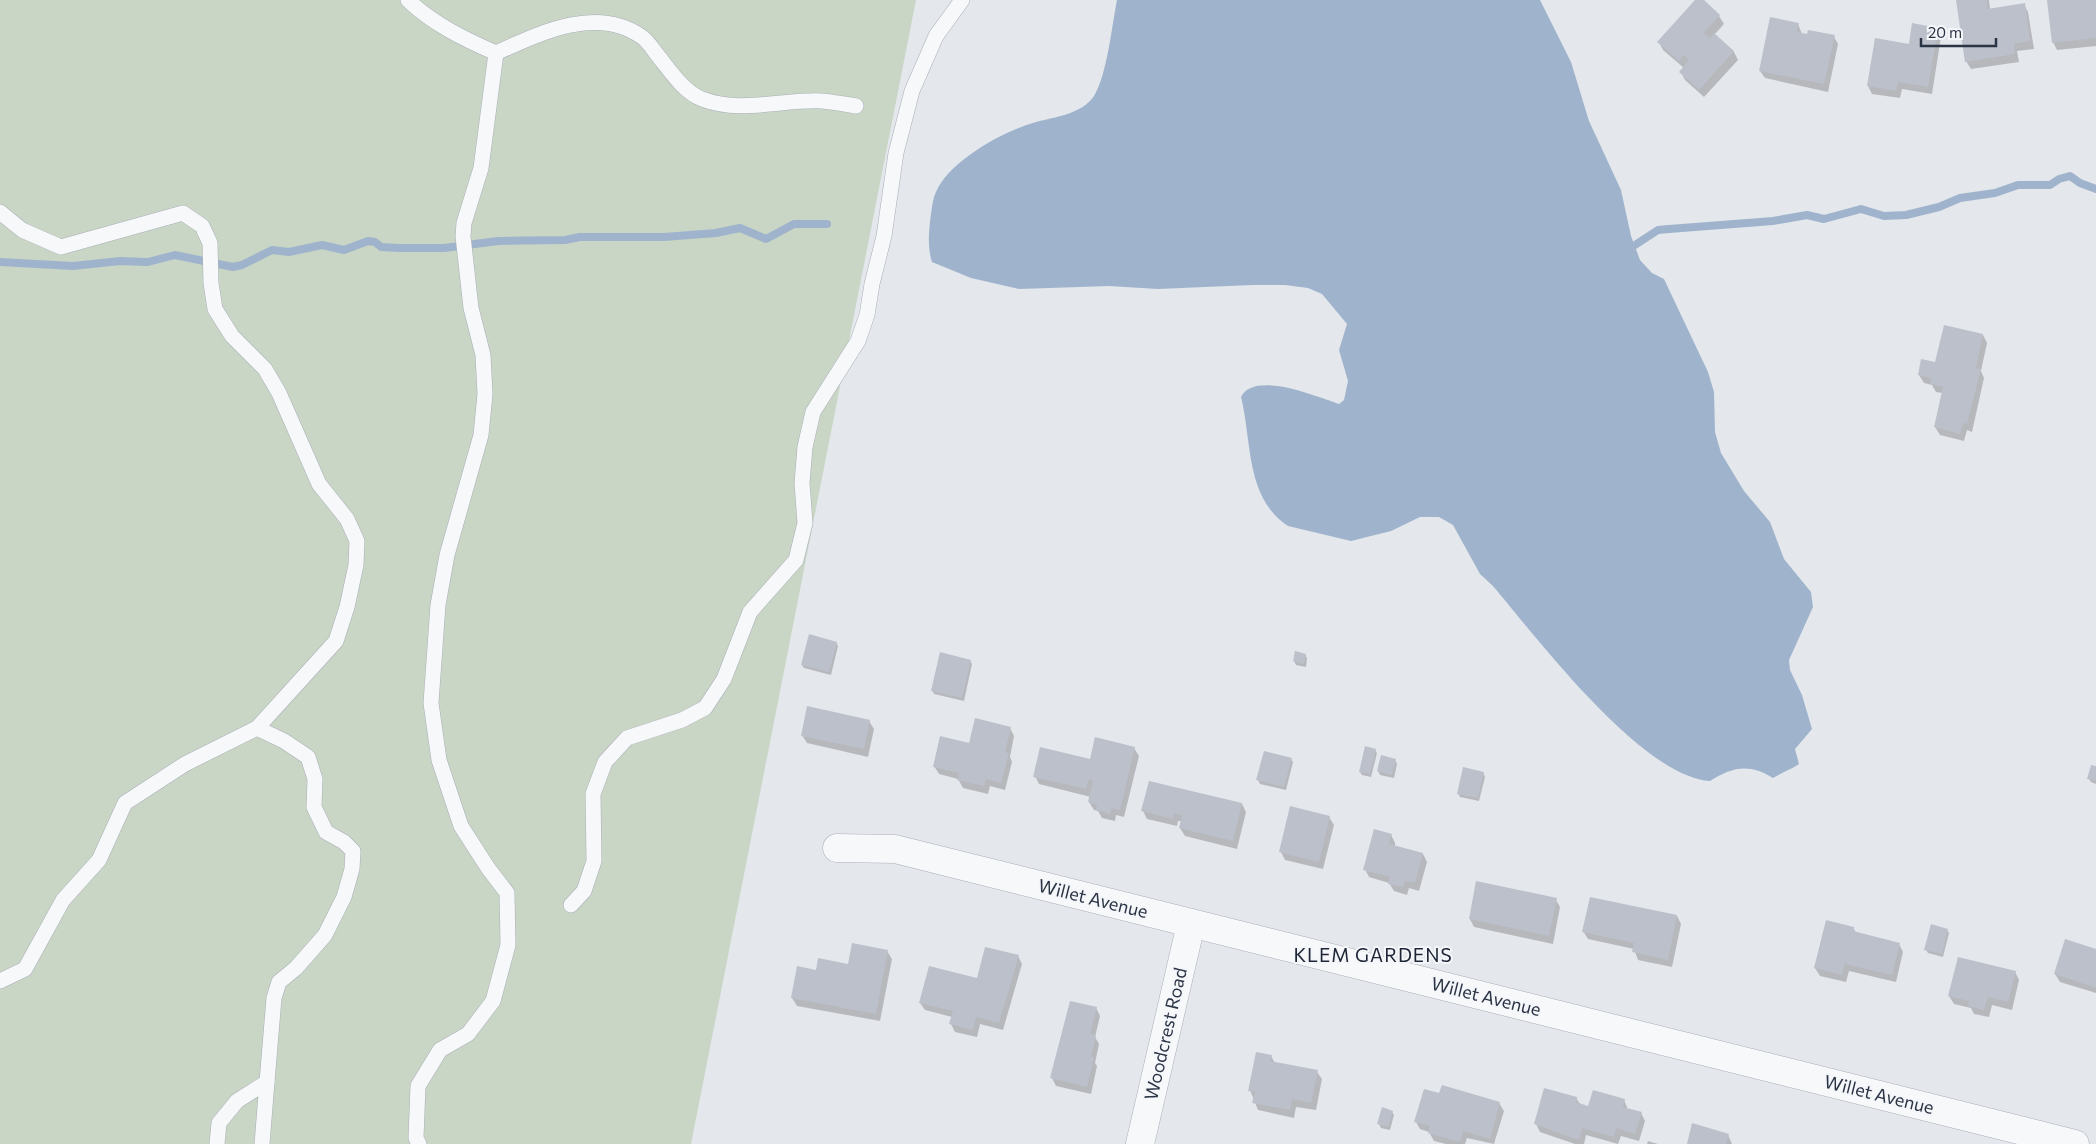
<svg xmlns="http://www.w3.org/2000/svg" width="2096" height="1144" font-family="Commissioner,sans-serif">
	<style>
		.green { fill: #c9d6c5 }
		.water { fill: #9fb4cc }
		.shadow { fill: #0003 }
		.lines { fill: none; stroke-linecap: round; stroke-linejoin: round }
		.stream { stroke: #9fb4cc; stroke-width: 8 }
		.building { fill: #bbc0ca }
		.lane-casing { stroke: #a9aeb7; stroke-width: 16 }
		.street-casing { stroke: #a9aeb7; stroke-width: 29 }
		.lane { stroke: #f7f8fa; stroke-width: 15 }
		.street { stroke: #f7f8fa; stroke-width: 28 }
		.labels { text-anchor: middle; stroke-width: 4; stroke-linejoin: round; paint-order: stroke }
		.street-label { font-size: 18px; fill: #2b3445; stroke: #f4f6f9 }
		.neighbourhood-label { font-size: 19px; letter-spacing: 1px; fill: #1d2536; stroke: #f4f6f9 }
	</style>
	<rect width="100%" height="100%" fill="#e4e7ec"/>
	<!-- green -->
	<path class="green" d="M0 0H916L691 1144H0Z"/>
	<!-- water -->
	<path class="water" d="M1117 0H1540L1571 62 1589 121 1621 190 1631 236 1640 260 1652 273 1664 279 1708 372 1714 392 1715 432 1721 453 1744 491 1770 522 1784 559 1811 592 1813 607 1789 660 1790 670 1802 695 1812 729 1795 749 1799 764C1794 768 1779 774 1773 778 1749 763 1732 767 1710 781 1642 777 1537 638 1493 586L1480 574 1453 525 1439 517H1420L1391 531 1351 541 1288 526C1245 498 1252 440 1241 397 1254 370 1317 397 1339 404L1344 400 1348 381 1339 350 1347 324 1322 294 1308 288 1285 285H1252L1158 289 1109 286 1019 289 971 278 932 262C927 247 929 229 931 214 932 206 933 198 936 192 950 160 1004 131 1036 122 1055 117 1082 114 1094 96 1107 75 1112 25 1117 0Z"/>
	<!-- shadow -->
	<g class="shadow">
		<path d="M1697 0H1702L1719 16 1724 24 1714 35 1734 52 1738 60 1704 97 1685 80 1681 72 1684 68 1663 50 1659 42Z"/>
		<path d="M1958 0H1989L1990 9 2024 5 2028 12 2034 49 2017 51 2019 62 1971 69 1966 61Z"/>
		<path d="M2048 0H2096V46L2057 50 2053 42Z"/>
		<path d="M1798 24 1802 34 1834 37 1838 44 1828 92 1765 78 1760 71Z"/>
		<path d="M1937 29 1941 37 1932 94 1902 89 1900 98 1872 94 1868 86 1876 39 1910 45Z"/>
		<path d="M1983 335 1987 343 1981 371 1984 378 1972 432 1967 430 1964 441 1940 435 1935 427 1943 393 1936 392 1932 385 1924 383 1919 375Z"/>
		<path d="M836 643 838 646 831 675 804 668 802 665Z"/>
		<path d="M1305 655 1307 658 1306 667 1296 665 1294 661Z"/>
		<path d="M970 661 972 664 964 701 934 694 932 690Z"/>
		<path d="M869 721 874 729 868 757 807 743 802 735Z"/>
		<path d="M1010 728 1014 736 1010 757 1012 762 1005 790 990 786 988 794 963 788 958 779 939 774 934 766 970 745Z"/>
		<path d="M1134 748 1139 756 1124 817 1116 815 1115 821 1102 818 1098 811 1094 810 1089 802 1091 797 1039 784 1035 776Z"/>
		<path d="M1375 750 1377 753 1371 777 1362 775 1360 772Z"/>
		<path d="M1291 759 1293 762 1286 790 1260 784 1258 780Z"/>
		<path d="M1395 760 1397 764 1394 778 1380 775 1378 771Z"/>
		<path d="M2096 767V784L2091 782 2089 779Z"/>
		<path d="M1483 773 1485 777 1479 801 1460 797 1458 793Z"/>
		<path d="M1242 804 1246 812 1237 849 1185 836 1180 828 1182 821H1178L1177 826 1147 819 1143 811Z"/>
		<path d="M1329 817 1334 825 1323 869 1285 860 1281 852Z"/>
		<path d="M1391 835 1395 843V846L1423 854 1427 862 1419 891 1409 888 1407 895 1394 891 1389 883 1369 877 1365 869Z"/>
		<path d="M1477 883 1556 900 1560 907 1553 944 1474 927 1470 919Z"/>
		<path d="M1677 916 1681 924 1672 967 1638 960 1634 949 1588 939 1583 931Z"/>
		<path d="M1853 928 1857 934 1899 944 1903 952 1896 982 1849 971 1846 982 1820 976 1815 968Z"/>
		<path d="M1947 930 1949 933 1943 957 1928 953 1926 950Z"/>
		<path d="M887 951 892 959 880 1021 797 1006 792 998 817 971 849 965Z"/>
		<path d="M2096 951V993L2060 982 2055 974Z"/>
		<path d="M1018 956 1022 964 1003 1030 980 1024 977 1037 955 1032 951 1024 952 1017 925 1010 920 1003 978 979Z"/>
		<path d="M2015 972 2019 980 2012 1010 1992 1005 1989 1017 1974 1014 1971 1008 1954 1004 1949 996Z"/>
		<path d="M1096 1008 1100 1016 1095 1037 1099 1044 1095 1063 1097 1066 1091 1094 1056 1086 1052 1078Z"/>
		<path d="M1271 1056 1275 1063 1317 1072 1322 1079 1316 1110 1296 1107 1294 1118 1258 1110 1250 1090Z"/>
		<path d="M1440 1095 1499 1103 1504 1111 1494 1144 1467 1138 1465 1144H1446L1434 1141 1429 1132 1420 1129 1416 1122Z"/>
		<path d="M1576 1098 1580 1104 1589 1107 1624 1100 1628 1110 1641 1113 1645 1121 1639 1141 1621 1136 1618 1144 1586 1135 1584 1144H1575L1540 1132 1536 1124Z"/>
		<path d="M1392 1112 1394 1115 1390 1130 1381 1128 1379 1124Z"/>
		<path d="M1728 1135 1732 1144H1688Z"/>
		<path d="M1648 1141 1658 1144H1647Z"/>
	</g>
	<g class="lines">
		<!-- stream -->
		<g class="stream">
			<path d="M1635 245 1658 230 1669 229 1773 221 1807 215 1824 219 1861 209 1884 216 1906 215 1939 207 1960 198 1995 193 2018 185H2050L2059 179 2070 176 2080 183 2096 189"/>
			<path d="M0 262 73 266 120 261 148 262 175 255 233 267 242 265 272 250 289 252 322 245 344 250 368 241 375 242 381 247 399 248H444L498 241 565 240 580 237H664L716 233 740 228 766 239 794 224H827"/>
		</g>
	</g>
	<!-- building -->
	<g class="building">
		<path d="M1695 0H1704L1720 15 1704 33 1710 38 1714 33 1734 51 1699 90 1679 72 1689 60 1684 55 1679 61 1657 42Z"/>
		<path d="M1956 0H1987L1988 9 2025 3 2030 41 2014 44 2015 54 1965 62Z"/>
		<path d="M2047 0H2096V38L2052 43Z"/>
		<path d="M1770 17 1799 23 1797 32 1807 34 1808 30 1835 35 1824 84 1759 71Z"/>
		<path d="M1912 23 1938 28 1928 87 1898 82 1896 91 1867 86 1875 38 1909 44Z"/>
		<path d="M1944 325 1983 334 1976 368 1981 369 1967 424 1963 423 1960 434 1934 427 1943 387 1930 384 1931 378 1918 375 1921 359 1935 362Z"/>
		<path d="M809 634 837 642 829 672 801 665Z"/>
		<path d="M1295 651 1306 654 1304 664 1293 661Z"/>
		<path d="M940 652 971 660 962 698 931 691Z"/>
		<path d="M807 706 870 720 864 749 801 736Z"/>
		<path d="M975 718 1011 727 1005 752 1009 753 1001 783 986 779 984 786 957 780 959 773 933 767 940 736 969 743Z"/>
		<path d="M1095 737 1135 747 1120 810 1112 808 1110 814 1096 810 1097 805 1088 802 1093 780 1089 779 1086 789 1033 777 1040 747 1090 759Z"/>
		<path d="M1365 746 1376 749 1370 774 1359 772Z"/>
		<path d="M1264 751 1292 758 1284 787 1256 780Z"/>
		<path d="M1381 755 1396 759 1392 775 1377 771Z"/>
		<path d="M2091 765 2096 766V781L2087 779Z"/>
		<path d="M1463 767 1484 772 1478 798 1457 794Z"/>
		<path d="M1149 781 1242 803 1233 841 1179 828 1182 815 1174 813 1173 819 1141 811Z"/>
		<path d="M1290 806 1330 816 1319 862 1279 852Z"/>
		<path d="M1374 829 1392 834 1389 844 1423 853 1415 883 1405 881 1403 887 1388 884 1390 877 1363 870Z"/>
		<path d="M1476 881 1557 898 1549 936 1469 919Z"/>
		<path d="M1590 897 1677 915 1668 960 1632 952 1634 943 1582 932Z"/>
		<path d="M1826 920 1854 927 1853 931 1900 943 1892 975 1845 964 1842 975 1814 968Z"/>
		<path d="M1931 924 1948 929 1942 954 1924 950Z"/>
		<path d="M2065 939 2096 949V988L2054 974Z"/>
		<path d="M852 943 888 950 876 1014 791 998 797 966 816 970 818 958 848 964Z"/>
		<path d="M985 947 1019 955 999 1023 976 1017 973 1030 949 1024 953 1011 919 1003 929 966 977 978Z"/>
		<path d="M1958 957 2016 971 2008 1002 1988 997 1984 1010 1968 1006 1969 1001 1948 996Z"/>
		<path d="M1070 1001 1097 1007 1090 1034 1096 1035 1091 1057H1094L1087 1087 1050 1078Z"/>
		<path d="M1256 1052 1272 1055 1270 1061 1318 1070 1311 1103 1292 1099 1290 1110 1252 1103 1255 1092 1248 1091Z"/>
		<path d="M1442 1085 1500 1102 1490 1139 1463 1131 1460 1142 1428 1133 1430 1126 1414 1122 1424 1089 1439 1093Z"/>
		<path d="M1544 1088 1577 1097 1576 1102 1588 1106 1593 1090 1625 1099 1623 1107 1642 1112 1635 1134 1616 1128 1614 1137 1582 1128 1579 1140 1534 1124Z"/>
		<path d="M1382 1107 1393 1111 1388 1127 1377 1124Z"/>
		<path d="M1692 1123 1729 1134 1726 1144H1687Z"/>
	</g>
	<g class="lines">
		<defs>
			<g id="lane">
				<path d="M408 0C433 24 464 39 496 53 540 33 597 5 642 37 649 42 654 51 659 57 670 71 685 93 702 99 741 114 782 99 822 101 833 102 845 104 856 106"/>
				<path d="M0 212 22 230 61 247 183 213 202 226 210 243 211 283 215 309 232 336 265 369 279 393 319 484 347 519 357 541 356 565 347 607 336 641 257 728 185 764 125 803 99 860 63 900 25 969 0 981"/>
				<path d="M257 728 284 741 308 757 315 779 314 807 326 832 344 842 353 851 352 869 344 897 325 935 296 968 279 982 274 998 267 1082"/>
				<path d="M571 905 584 891 594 861 593 794 605 762 627 738 682 720 705 708 724 679 750 612 796 560 805 523 802 483 805 447 813 412 858 341 867 315 872 284 884 236 896 153 912 91 936 36 962 0"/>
				<path d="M217 1144 219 1123 237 1101 267 1082 262 1144"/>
				<path d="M419 1144 416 1138 418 1086 440 1050 468 1034 493 1001 508 945 507 893 488 868 461 826 439 760 431 703 438 605 447 555 481 435 485 394 483 355 471 308 463 236 464 223 481 168 496 53"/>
			</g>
			<g id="street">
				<path d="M837 848 895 849 2075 1144"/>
				<path d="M1140 1144 1191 924"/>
			</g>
		</defs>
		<!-- lane casing -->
		<use href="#lane" class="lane-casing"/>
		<!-- street casing -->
		<use href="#street" class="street-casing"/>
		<!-- lane -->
		<use href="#lane" class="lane"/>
		<!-- street -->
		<use href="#street" class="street"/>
	</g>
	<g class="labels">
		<!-- street labels -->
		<g class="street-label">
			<text transform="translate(1093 899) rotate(14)" y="6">Willet Avenue</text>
			<text transform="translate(1486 997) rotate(14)" y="6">Willet Avenue</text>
			<text transform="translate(1166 1034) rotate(-77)" y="6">Woodcrest Road</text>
			<text transform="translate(1879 1095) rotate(14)" y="6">Willet Avenue</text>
		</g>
		<!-- neighbourhood labels -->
		<g class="neighbourhood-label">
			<text x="1373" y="962">KLEM GARDENS</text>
		</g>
	</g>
	<!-- scale -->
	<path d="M1921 38v8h75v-8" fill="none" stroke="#2b3445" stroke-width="2.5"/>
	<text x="1928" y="38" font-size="15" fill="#2b3445" stroke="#f4f6f9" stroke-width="4" paint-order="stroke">20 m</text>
</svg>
